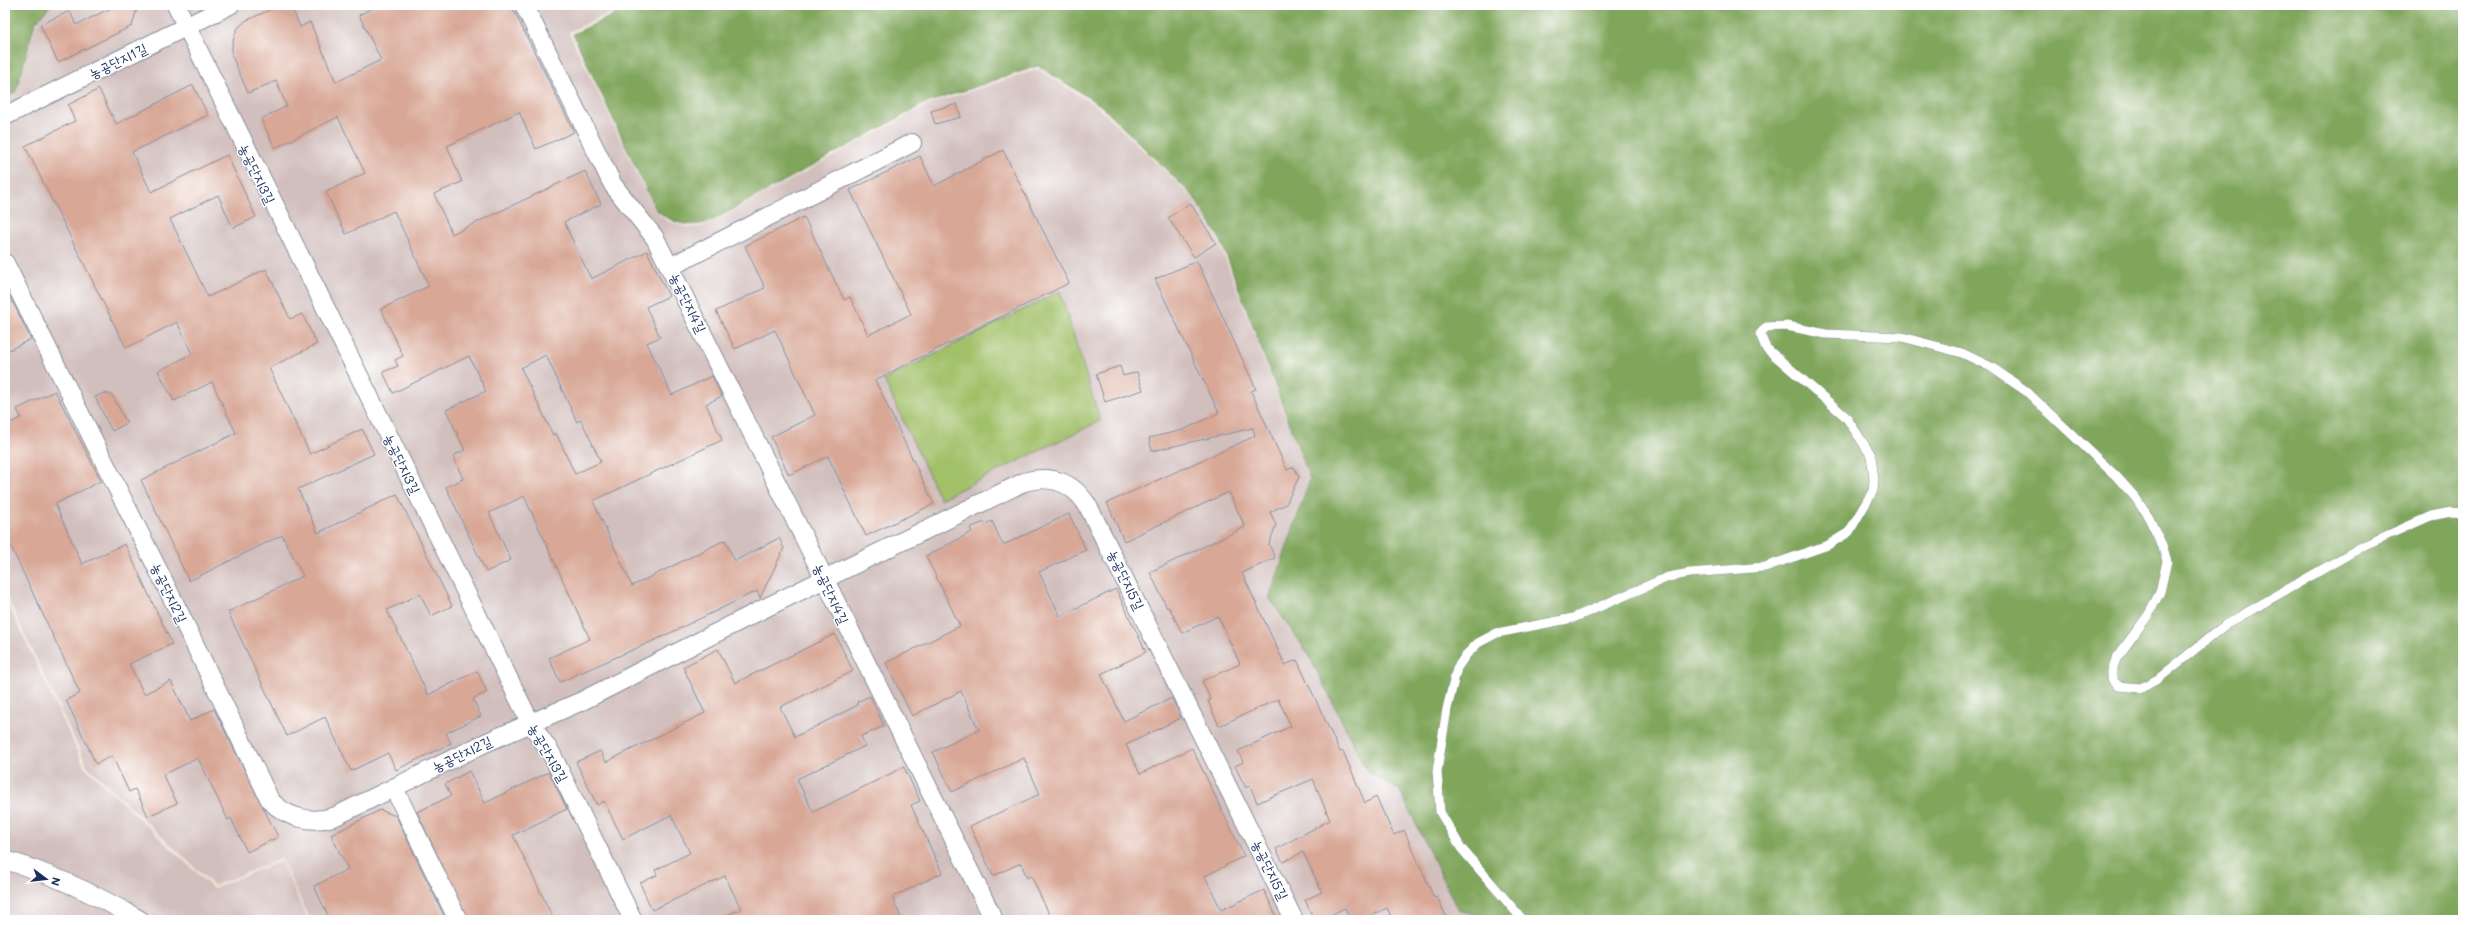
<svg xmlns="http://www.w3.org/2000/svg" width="2468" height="925" font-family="Mali,'Poor Story',sans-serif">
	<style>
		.industrial { fill: #d1bfbd }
		.green { fill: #a1c067; stroke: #5e7862 }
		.forest { fill: #80a65c; stroke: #4e6a5d }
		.building { fill: #d8a796; fill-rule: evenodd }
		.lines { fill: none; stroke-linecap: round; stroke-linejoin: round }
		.service-casing { stroke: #888e9b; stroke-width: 10 }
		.minor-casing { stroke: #888e9b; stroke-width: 20 }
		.service { stroke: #fff; stroke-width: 9 }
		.minor { stroke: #fff; stroke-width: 18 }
		.labels { text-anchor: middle; stroke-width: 3; stroke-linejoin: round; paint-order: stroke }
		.street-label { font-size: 14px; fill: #1b2f5e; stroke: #fff }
	</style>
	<rect width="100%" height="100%" fill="#fff"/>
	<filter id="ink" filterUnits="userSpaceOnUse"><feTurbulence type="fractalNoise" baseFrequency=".025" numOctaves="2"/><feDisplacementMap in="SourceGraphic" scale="8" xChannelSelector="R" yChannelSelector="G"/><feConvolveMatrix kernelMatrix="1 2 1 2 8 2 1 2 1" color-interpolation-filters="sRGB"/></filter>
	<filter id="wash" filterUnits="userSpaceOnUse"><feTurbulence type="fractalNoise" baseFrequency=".012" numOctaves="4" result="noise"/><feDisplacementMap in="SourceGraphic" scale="16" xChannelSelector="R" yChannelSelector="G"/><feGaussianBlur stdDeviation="0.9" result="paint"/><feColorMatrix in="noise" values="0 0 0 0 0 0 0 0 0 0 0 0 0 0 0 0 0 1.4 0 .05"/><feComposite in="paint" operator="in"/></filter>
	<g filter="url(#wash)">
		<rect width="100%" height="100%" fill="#f6ecd8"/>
		<!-- industrial -->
		<g class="industrial">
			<path d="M51 5H629L569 32 655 211 668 221 685 227H697L710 224 925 106 1038 69 1098 107 1192 197 1219 242 1309 479 1268 598 1307 654 1368 774 1399 789 1458 910 1483 917 1484 920H310L281 859 214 886 87 766 5 593V98L17 92 36 24Z"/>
			<path d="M5 597 85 767 213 888 281 861 308 920H5Z"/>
		</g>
		<!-- green -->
		<path class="green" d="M1060 291 1100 421 940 499 884 380Z"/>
		<!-- forest -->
		<g class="forest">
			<path d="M5 5H51L35 23 16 92 5 97Z"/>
			<path d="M635 5H2463V920H1485L1484 917 1458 910 1399 789 1368 773 1308 654 1269 598 1310 479 1221 241 1193 196 1100 105 1038 66 924 104 710 222C688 228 674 224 656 210L573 34Z"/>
		</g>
		<g id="blocks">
			<!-- building -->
			<g class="building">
				<path d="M117 5H138L132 26 58 62 40 25 70 11 76 25Z"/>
				<path d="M281 5H291L300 27 310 22 336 82 381 60 359 15 379 5H511L574 132 536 149 519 112 447 146 462 182 434 194 452 234 585 171 601 204 564 222 591 279 647 251 669 296 646 307 660 337 647 343 672 395 712 376 722 396 706 404 722 440 593 501 632 586 725 540 735 561 779 538 784 548 760 598 757 591 664 636 560 682 549 658 590 639 524 496 489 513 511 560 486 572 446 487 463 479 453 456 465 450 446 410 486 391 469 356 393 393 383 372 398 366 395 360 403 356 381 309 429 286 394 211 346 234 326 192 365 173 338 117 275 148 261 119 287 106 276 81 248 93 232 56V44L237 29 245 21ZM546 355 577 422 581 420 601 462 575 474 556 433 553 435 521 368Z"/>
				<path d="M193 85 208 115 132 152 151 192 227 155 256 217 233 228 218 195 170 219 208 297 266 269 290 319 302 314 317 344 269 368 310 454 362 429 374 454 298 489 318 533 397 494 452 606 431 616 420 594 387 610 428 695 477 671 487 692 473 699 481 716 446 733 451 743 396 770 388 753 351 771 325 717 287 736 228 612 303 576 282 535 189 581 141 480 236 433 212 382 174 401 158 371 192 354 177 322 126 348 25 146 75 121 68 105 99 89 116 124Z"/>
				<path d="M957 104 961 117 935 124 931 111Z"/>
				<path d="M1003 150 1069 283 875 380 934 504 866 536 828 456 789 475 771 437 815 415 775 330 735 349 716 311 765 288 745 246 804 217 844 300 850 297 868 335 911 314 850 190 920 156 934 186Z"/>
				<path d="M1190 203 1216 243 1194 257 1168 218Z"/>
				<path d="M1197 261 1256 389 1251 391 1287 470 1294 467 1299 477 1286 504 1270 512 1276 525 1269 544 1275 558 1242 573 1285 665 1297 660 1340 752 1343 751 1365 803 1376 797 1394 835 1404 830 1434 898 1437 897 1448 920H1393L1387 908 1362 920H1350L1345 908 1320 920H1314L1305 900 1322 892 1303 852 1283 862 1276 849 1330 820 1313 779 1257 803 1250 785 1246 788 1235 766 1243 762 1238 751 1291 726 1278 699 1219 726 1208 701 1211 700 1202 681 1240 664 1218 616 1182 633 1169 607 1167 608 1150 572 1245 527 1229 492 1124 541 1107 503 1255 436 1253 428 1152 451 1149 438 1183 430 1219 413 1155 279Z"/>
				<path d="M5 287 31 339 5 352Z"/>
				<path d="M1120 366 1123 376 1137 372 1143 390 1105 402 1096 374Z"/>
				<path d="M55 391 101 481 55 504 82 564 125 544 172 644 129 664 144 694 171 681 190 721 214 709 278 837 247 852 231 818 228 820 198 758 163 775 177 803 148 816 135 789 129 792 112 756 96 764 66 700 80 693 5 534V425L21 418 17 409Z"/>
				<path d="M104 393 112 395 127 423 112 431 95 397Z"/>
				<path d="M1069 514 1086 550 1039 572 1060 616 1116 589 1146 652 1101 674 1124 721 1172 698 1181 718 1126 745 1140 774 1192 748 1244 856 1205 876 1221 910 1264 890 1278 920H1052L1031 876 1027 878 1021 863 993 876 970 826 1040 794 1024 758 952 792 933 752 979 730 961 691 912 716 886 663 960 626 926 556 972 532 970 528 984 522 986 524 992 521 1003 545Z"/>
				<path d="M835 634 853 671 780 707 795 737 858 705 857 702 870 696 884 726 861 736 865 746 797 779 813 812 904 767 920 801 911 805 942 873 892 897 902 920H718L741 909 725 876 652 910 640 883 657 875 655 870 690 853 671 815 623 839 604 801 597 805 576 762 600 751 606 762 705 713 683 667 718 649 735 683Z"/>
				<path d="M469 771 485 803 549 772 567 809 513 835 554 920H468L417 812 451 796 445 784Z"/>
				<path d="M380 810 396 816 446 920H360L358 914 346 920H330L314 886 348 869 331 835Z"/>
			</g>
		</g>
	</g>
	<g filter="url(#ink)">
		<use href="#blocks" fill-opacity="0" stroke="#888e9b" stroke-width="1"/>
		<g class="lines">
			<defs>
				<path id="service" d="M1523 920 1461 848 1440 812 1437 771 1447 709 1457 668 1466 655 1478 643 1497 633 1573 618 1668 577 1690 573 1765 567 1828 545 1849 532 1873 491 1874 479 1871 455 1846 417 1766 348 1760 334 1766 327 1787 326 1826 334 1902 337 1962 353 1991 367 2026 391 2116 476 2135 497 2149 518 2162 545 2167 561 2160 592 2149 614 2116 659 2112 671V679L2118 686 2141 688 2158 679 2225 625 2365 545 2431 516 2451 512 2463 513"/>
				<g id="minor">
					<path d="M176 5 530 722 551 753 633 920"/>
					<path d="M524 5 613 185 655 238 994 920"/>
					<path d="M5 116 230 5"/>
					<path d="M5 263 180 614 270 800C287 819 313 824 336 816L485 743 582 701 767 607 1024 482C1052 474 1074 482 1089 508L1294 920"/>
					<path d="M670 267 912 143"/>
					<path d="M394 788 458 920"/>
					<path d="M5 860C53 874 97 895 140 920"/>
				</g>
			</defs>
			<!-- service casing -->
			<use href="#service" class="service-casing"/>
			<!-- minor casing -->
			<use href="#minor" class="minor-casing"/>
			<!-- service -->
			<use href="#service" class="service"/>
			<!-- minor -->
			<use href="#minor" class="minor"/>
		</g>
	</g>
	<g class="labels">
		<!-- street labels -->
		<g class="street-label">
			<text transform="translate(118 61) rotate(-26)" y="5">농공단지1길</text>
			<text transform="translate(257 174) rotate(64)" y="5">농공단지3길</text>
			<text transform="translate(688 303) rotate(64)" y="5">농공단지4길</text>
			<text transform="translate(402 464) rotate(64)" y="5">농공단지3길</text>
			<text transform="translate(1126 580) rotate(64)" y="5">농공단지5길</text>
			<text transform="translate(169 593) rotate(64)" y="5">농공단지2길</text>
			<text transform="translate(831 594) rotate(65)" y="5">농공단지4길</text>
			<text transform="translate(548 753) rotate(60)" y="5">농공단지3길</text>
			<text transform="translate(462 754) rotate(-26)" y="5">농공단지2길</text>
			<text transform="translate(1270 870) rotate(64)" y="5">농공단지5길</text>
		</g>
	</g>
	<!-- margin -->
	<rect width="2468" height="925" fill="none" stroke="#fff" stroke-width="20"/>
	<!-- north arrow -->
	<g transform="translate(46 879) rotate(105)" stroke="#ffffff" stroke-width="3" paint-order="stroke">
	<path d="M0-3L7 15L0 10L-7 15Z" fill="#1b2f5e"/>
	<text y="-6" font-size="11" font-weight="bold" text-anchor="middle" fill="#1b2f5e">N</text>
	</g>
</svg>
